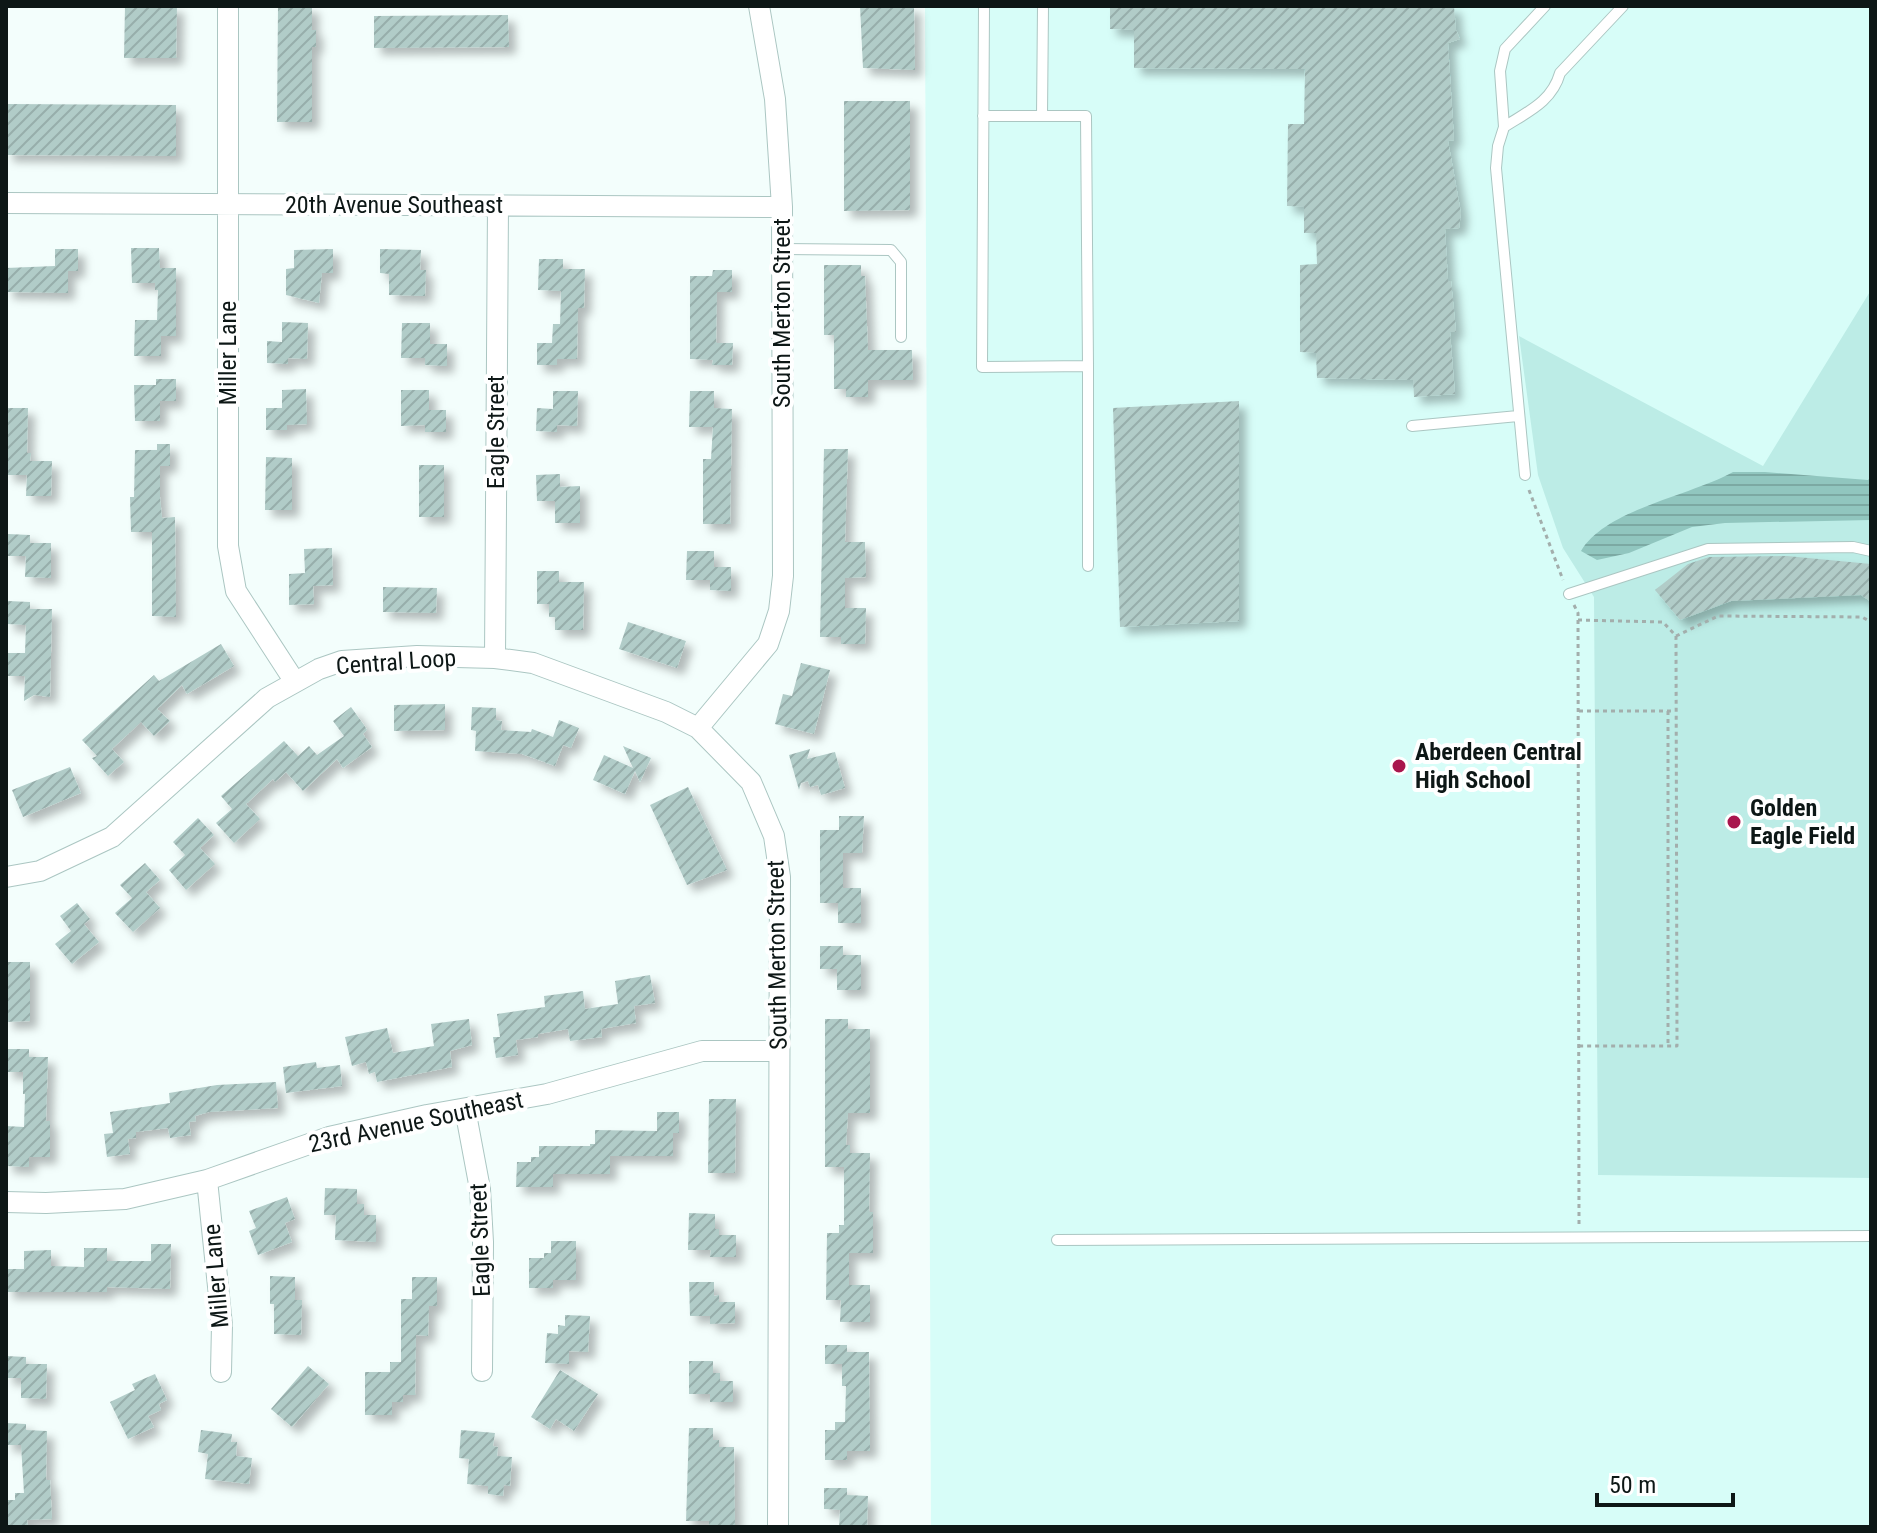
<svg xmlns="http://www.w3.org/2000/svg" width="1877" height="1533" font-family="'Roboto Condensed',sans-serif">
  <defs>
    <pattern id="water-rules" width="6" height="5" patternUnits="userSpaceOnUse" patternTransform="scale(2)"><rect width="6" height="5" fill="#91c6bf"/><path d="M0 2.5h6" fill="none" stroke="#7ca9a3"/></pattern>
    <pattern id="building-hatch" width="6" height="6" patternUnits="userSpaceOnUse" patternTransform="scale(2)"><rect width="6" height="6" fill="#b1ccc8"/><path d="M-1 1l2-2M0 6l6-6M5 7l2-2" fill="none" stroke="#97aeab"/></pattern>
    <filter id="shadow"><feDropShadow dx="7" dy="7" stdDeviation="4" flood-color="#0004"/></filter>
  </defs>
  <rect width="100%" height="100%" fill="#f3fefc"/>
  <path fill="#d7fdf8" d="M925 6H1871V1527H931Z"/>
  <path fill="#bcece6" d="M1871 290V1178L1598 1175 1594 597 1563 548 1538 475 1519 336 1763 466Z"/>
  <path fill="url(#water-rules)" d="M1733 472H1765L1868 480 1871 477V520L1725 523 1692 527 1629 553 1597 560 1581 551C1606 509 1690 496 1733 472Z"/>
  <path fill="url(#building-hatch)" filter="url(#shadow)" d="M125 6H177L176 58H124Z
    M278 6H312V30H316V47H312V122H277Z
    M860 6H914L915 70 863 68Z
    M1110 6H1454L1456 30 1460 39 1448 43 1454 140 1448 141 1461 213 1459 228 1445 229 1448 281H1451L1456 332H1450L1455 394 1414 397 1413 380 1317 378 1316 353 1300 352V265L1317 264 1316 233H1304V207L1287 206 1288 124H1304L1305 69 1134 68V30L1110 29Z
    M508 15 509 47 374 48V16Z
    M844 101H910V210L844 211Z
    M6 104 176 105V156L6 155Z
    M131 248H159L160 268H176V336H161V356H134L135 320H157L158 290H155V283H132Z
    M55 249H78V271H68V293L6 292V268L55 266Z
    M333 249V273H322L319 303 286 295V269L294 268V250Z
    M380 249 421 250 420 270H426L425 296 389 295V274L380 273Z
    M539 259H563V269H585L584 308H578L577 359H557V365H537V343H552L553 324H560L561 291 538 290Z
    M824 265H861V276H865L868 350H912L913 380H868V397H846V389H834V335H824Z
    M713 270H732V292H717L716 343H733L732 365H712L713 360 690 359V276H712Z
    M282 322 308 323 307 359 288 358V364L267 363V341L282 342Z
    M402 323H430V344H447V366L425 365V358H401Z
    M156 379H176V401H160V421H135L134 385H156Z
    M306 389 307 424 287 425V430H266V408H282V390Z
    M401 390H429V410H446V432H425V425L401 426Z
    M553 391H578L577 426 557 425V432L536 431 537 408 553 409Z
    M690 391H714V408L732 409 730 524H703V459H711L713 427H689Z
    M1239 401V621L1120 627 1113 408Z
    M6 408H28L27 453H31L30 461H52L51 496H26L27 475H7Z
    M157 444H170V466H160V497L162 518 175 517 176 617 152 616V532H131L130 497H134L135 450H157Z
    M824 449H848L845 542H865L866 577 845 578V608H866L865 644H841V637H820Z
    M266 457 292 458V510H265Z
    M419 465H444V517H419Z
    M560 474V487L580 486V523H555V501H537L536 475Z
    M8 534 30 535V543H51V578L25 577 26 556H8Z
    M332 548 333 585 313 586 314 604 289 605V574L305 573 304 549Z
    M687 551H714V567H731V591L710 590V580H686Z
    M1787 556 1871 564V602L1861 595 1731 601 1680 620 1655 590 1688 564 1709 557Z
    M537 571H559V582H584L583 630H555V617H549V604H537Z
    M383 587 437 588 436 613 383 612Z
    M8 601 30 602V609H52L50 697 34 695 24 701 25 676H7V653H25L26 625 7 624Z
    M628 622 686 641 677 668 619 649Z
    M221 644 234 666 187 694 182 685 157 709 170 721 154 736 141 722 112 749 124 762 108 776 92 758 97 756 82 740 154 675 159 681Z
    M801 663 830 670 814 734 775 724 783 694 792 696Z
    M445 704V730L394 731V705Z
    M351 707 364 725 367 730 363 734 372 747 343 768 337 759 303 791 286 772 275 782 273 779 246 804 260 819 234 843 216 823 232 809 221 796 284 741 298 756 309 746 317 755 344 736 333 721Z
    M472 707 496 708V720L502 721 501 730 531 732 532 729 553 737 559 720 579 728 571 748 563 745 555 766 522 754 475 751 476 731 471 730Z
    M623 746 651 758 640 782 635 771 625 794 593 780 604 755 633 768Z
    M810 749 807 759 835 752 845 788 821 795 818 785 810 787 808 781 801 783 799 790 789 755Z
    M70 767 81 793 23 817 12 790Z
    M688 787 727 870 687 885 650 805Z
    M839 816H864L862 853H843V888H861V923H838V903H820V830H839Z
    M198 818 214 835 200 848 215 864 186 890 169 870 185 855 173 842Z
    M145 863 160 880 146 892 160 908 133 932 115 913 132 898 120 885Z
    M77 903 90 919 84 924 99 942 72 964 55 944 71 931 60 916Z
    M820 946H843V955H861V990H837V969H820Z
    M6 962H30V1021L6 1022Z
    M650 975 655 1003 634 1006 636 1023 601 1029 602 1037 570 1041 568 1029 538 1034V1037L516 1040 518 1055 496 1058 493 1037H500L497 1014 545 1007 544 996 583 991 585 1009 618 1004 615 981Z
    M469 1019 472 1045 450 1051 452 1067 377 1082 375 1072 369 1074 366 1062 352 1066 345 1037 387 1028 393 1053 434 1046 431 1024Z
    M825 1019H848V1029H870V1113H848L846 1145H850V1153H870L869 1212H873V1253H849V1285H870V1322H840L841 1300H826L827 1233H839V1225H844V1167H825Z
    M6 1049H29V1057H48L46 1121H50V1157H29V1167L6 1166V1126L24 1127 25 1094H23V1072H6Z
    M316 1062 317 1068 340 1065 342 1086 286 1093 283 1067Z
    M276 1082 278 1108 209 1112 195 1116 196 1121 189 1122 191 1135 170 1138 168 1128 136 1132V1138L128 1139 130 1154 107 1157 104 1134 113 1133 110 1112 170 1103 169 1093 217 1085Z
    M709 1099H736L735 1173H708Z
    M657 1112H679V1133H673V1156H610V1174H553V1187H516L517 1162H531V1157H539V1146H590V1144H595V1130L657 1131Z
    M325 1188 357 1189V1204H364V1215H376V1242L335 1240 336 1215H324Z
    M287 1197 295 1219 285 1223 292 1242 258 1255 249 1231 256 1228 249 1211Z
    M689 1213 715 1214V1229H719V1235H736V1257H710L711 1250H688Z
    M551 1241H576V1280H553V1288H529V1258H544V1253H551Z
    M151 1244H171L170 1289 107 1287V1292H6V1269H24V1251L51 1250V1266L84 1267V1248H107V1261H151Z
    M270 1276 295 1277V1300H302L301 1335 274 1334V1304H270Z
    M412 1277H437V1306H429L428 1336 416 1335 415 1395H403V1402H392V1415H365V1372H390V1362H401V1299H412Z
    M689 1282H714V1296L719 1295V1302H735V1323L710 1324V1316H690Z
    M565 1315 590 1316 588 1352 569 1351V1364L545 1363 547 1333 558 1334V1325L565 1326Z
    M825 1345H847V1352H869L870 1451H847V1460H825V1430H835V1422H845L846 1386H842V1364H825Z
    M6 1356 26 1357V1364H47L46 1399 21 1398V1378H6Z
    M689 1361H713V1373H720V1381H733V1402H710V1394H689Z
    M308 1366 329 1384 292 1427 271 1409Z
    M560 1370 598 1394 574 1431 556 1419 550 1429 531 1417Z
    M155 1374 167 1400 159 1404 161 1410 148 1416 154 1427 128 1439 110 1402 135 1390 132 1384Z
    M6 1423 26 1424V1430L47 1431 46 1480H50L52 1519 27 1520 28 1527H6V1500H15V1493H24L21 1445H6Z
    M689 1428H713V1440H719V1447H734L735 1527H709V1521H686Z
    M201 1430 232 1434 231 1442H237L236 1456 252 1458 249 1484 205 1479 208 1454 198 1452Z
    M461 1430 495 1433 493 1446 498 1447 497 1456 512 1457 510 1486 504 1485 503 1496 488 1494V1486L467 1484 469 1459 459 1458Z
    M824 1488H847V1495L868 1496 867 1527H839L840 1510 824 1509Z"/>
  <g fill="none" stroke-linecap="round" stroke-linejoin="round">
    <g stroke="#abc6c2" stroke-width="12">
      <path id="lane" d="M983 116H1086L1088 366 982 367 984 6
        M1042 116 1043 6
        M1504 127C1527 112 1552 102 1560 73L1623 6
        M782 249 891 250 901 262V337
        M1088 366V566
        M1412 426 1518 416
        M1525 475 1496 168 1498 146 1504 127 1500 71 1505 49 1545 6
        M1569 594 1708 549 1853 547 1871 551
        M1057 1240 1871 1236"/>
    </g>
    <g stroke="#abc6c2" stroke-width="22">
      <path id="street" d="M228 6V546L236 591 295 682
        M759 6 775 99 782 207 783 576 779 611 768 644 698 728 751 782 774 836 780 877 778 1527
        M6 203 782 207
        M495 658 498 205
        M6 877 40 871 112 837 267 698 319 669 342 661 417 656 495 658 533 663 666 712 698 728
        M465 1109 480 1189 483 1242 482 1371
        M207 1180 222 1325 221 1372
        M6 1202 46 1203 125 1199 207 1180 329 1137 427 1115 547 1094 702 1051H779"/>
    </g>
    <path stroke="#a3aeac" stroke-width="3" stroke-dasharray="4 4" stroke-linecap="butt" d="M1529 490 1563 580
      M1574 605 1578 613 1579 1224
      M1578 620 1663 622 1676 636 1677 1046H1579
      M1676 636 1718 616 1862 617 1871 622
      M1579 711H1675
      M1668 711V1047"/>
    <use href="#lane" stroke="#fff" stroke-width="10"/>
    <use href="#street" stroke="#fff" stroke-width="20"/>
  </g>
  <g fill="#a9164d" stroke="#fff" stroke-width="3">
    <circle cx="1399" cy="766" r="8"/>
    <circle cx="1734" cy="822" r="8"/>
  </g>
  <g text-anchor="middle" stroke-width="8" stroke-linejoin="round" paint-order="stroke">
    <g font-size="24" fill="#0d1716" stroke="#fff">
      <text x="394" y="213">20th Avenue Southeast</text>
      <text transform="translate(782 313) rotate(-90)" y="8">South Merton Street</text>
      <text transform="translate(228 353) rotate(-90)" y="8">Miller Lane</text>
      <text transform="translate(496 432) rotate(-90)" y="8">Eagle Street</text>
      <text transform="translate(396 662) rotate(-4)" y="8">Central Loop</text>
      <text transform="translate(777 955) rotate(-91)" y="8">South Merton Street</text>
      <text transform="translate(416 1122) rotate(-12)" y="8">23rd Avenue Southeast</text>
      <text transform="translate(480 1240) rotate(-92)" y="8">Eagle Street</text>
      <text transform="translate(216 1276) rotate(-95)" y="8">Miller Lane</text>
    </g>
    <g font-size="24" font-weight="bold" fill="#0d1716" stroke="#fff" text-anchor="start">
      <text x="1415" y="760">Aberdeen Central<tspan x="1415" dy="28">High School</tspan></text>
      <text x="1750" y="816">Golden<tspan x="1750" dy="28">Eagle Field</tspan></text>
    </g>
  </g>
  <rect width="1877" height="1533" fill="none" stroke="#0d1716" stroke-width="16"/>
  <path d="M1597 1493v12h136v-12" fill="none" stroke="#0d1716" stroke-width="4"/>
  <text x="1609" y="1493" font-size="24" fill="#0d1716" stroke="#ffffff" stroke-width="6" paint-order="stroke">50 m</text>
</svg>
